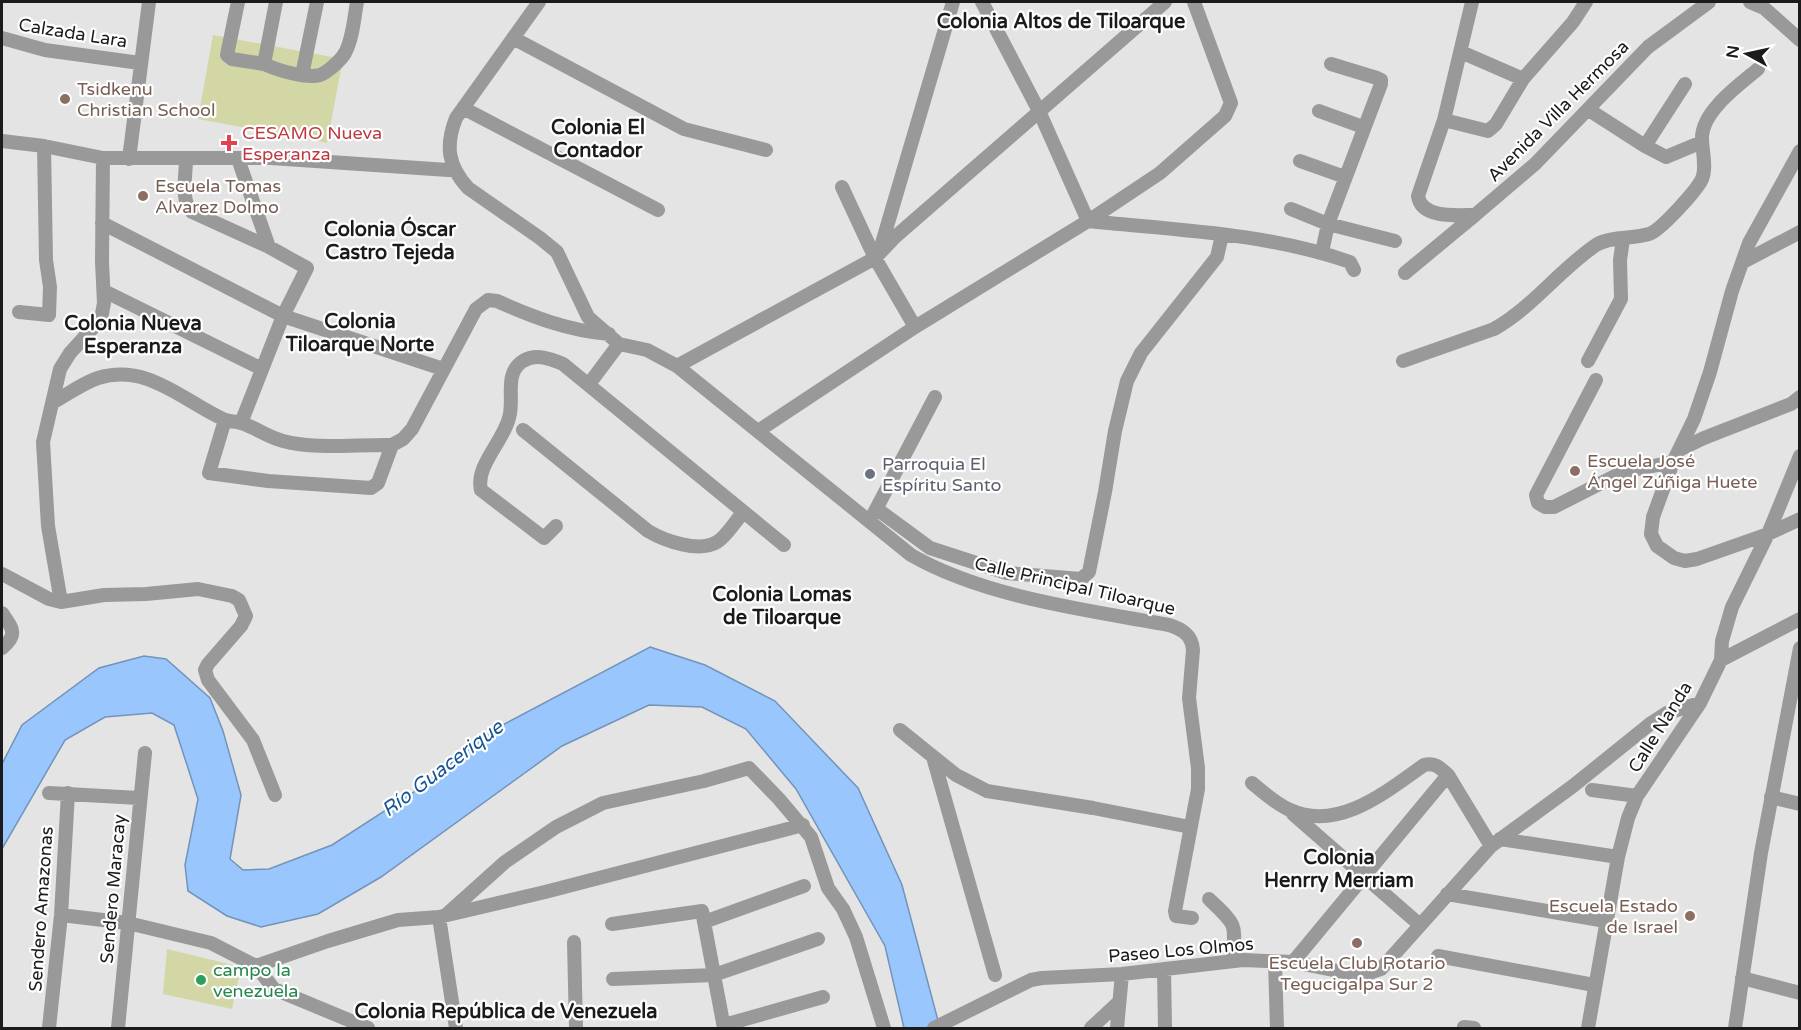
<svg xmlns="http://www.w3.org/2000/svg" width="1801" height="1030" font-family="'Varela Round',sans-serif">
  <rect width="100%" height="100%" fill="#e4e4e5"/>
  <path fill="#d3d7a6" d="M213 35 343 59 327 143 198 119Z
    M167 949 241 967 232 1009 163 994Z"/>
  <path fill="#99c7fd" stroke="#7393b9" stroke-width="1.5" d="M650 647 705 665 775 701 858 788 902 885 940 1028H904L885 946 796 789 746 729 702 707 649 705 562 746 381 877 318 914 261 927 227 916 188 891 185 865 198 799 174 725 152 713 105 717 65 740 2 849V764L22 725 99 668 144 656 166 659 210 698 223 731 241 795 230 859 243 870 269 869 332 845 414 792 495 729Z"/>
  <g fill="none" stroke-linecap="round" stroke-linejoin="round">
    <path stroke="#999" stroke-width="14" d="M238 2 227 55 232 59 264 64
      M276 2 264 64C277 70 306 79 320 75 328 72 341 60 345 53 353 38 354 18 357 2
      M539 2 456 118C445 146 448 166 468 188L540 238 557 252 588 317 619 344 647 350 677 366 911 555C984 597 1086 610 1169 625 1182 629 1192 635 1193 650L1189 698 1198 768V789L1175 911 1176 916 1192 918
      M982 2 1039 111 1088 221
      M1472 2 1444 120 1418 196C1421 219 1458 215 1475 215L1535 164 1648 47 1709 2
      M1750 2 1764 8 1800 40
      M2 38 45 50 140 63
      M513 38 684 129 766 150
      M1461 52 1523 79
      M302 75 317 2
      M463 108 658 210
      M1589 110 1645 146 1666 157 1702 142
      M1319 111 1363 127
      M1444 120 1488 131 1496 124 1523 79 1573 22 1586 2
      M2 141 44 146 103 158H271L448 170 454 169
      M1645 146 1685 84
      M1800 151 1749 243 1732 291 1710 372 1694 419 1673 462 1653 517 1651 534 1657 546 1674 558 1685 561 1697 559 1768 534 1800 519
      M129 159 149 2
      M238 159 269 247
      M186 160C186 176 180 200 192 212L269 247 307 268 283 316 241 423
      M1300 161 1345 177
      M842 187 875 258 915 327
      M1291 209 1328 224 1395 241
      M1088 221C1176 230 1267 233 1350 262L1354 270
      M102 223 283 316 443 369
      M880 250 953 2
      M1322 252 1328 224 1381 84V80L1377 78 1331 64
      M1743 262 1800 232
      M1405 273 1475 215
      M104 291 262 369
      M19 312 49 315 50 287 46 260 44 146
      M1403 361 1494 329C1532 308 1559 270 1596 245 1610 236 1633 239 1649 234 1660 231 1697 190 1702 179 1707 167 1702 151 1702 138 1702 111 1739 85 1758 69
      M1588 361 1621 299 1620 260 1623 239
      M677 366 875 258 895 237 1165 2
      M1596 380 1536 495 1538 503 1545 507H1554L1623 472 1673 462
      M589 384 619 344
      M54 402C68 394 83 383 98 378 147 363 182 400 223 419 229 422 235 421 241 423 255 427 267 437 283 441 317 450 356 444 392 445L403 439 412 429 476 309 488 300 497 301C533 317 569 331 609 334
      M225 420 209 473 268 481 371 488 378 483 392 445
      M523 430 648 531C665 541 699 553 717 542 727 536 735 521 743 513
      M758 431 915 327 1088 221 1160 173 1225 116 1231 103 1194 2
      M1679 450 1704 438 1791 404 1800 397
      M877 509 930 548 1007 573 1081 579 1089 572 1105 492 1115 431 1127 381 1141 353 1217 257 1222 235
      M873 515 935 397
      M556 526 544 538 481 490C475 466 503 442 509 418 515 399 503 374 523 361 536 353 551 359 563 364L784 545
      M2 574 49 599 61 602 104 595 146 594 198 589 232 596 239 600 246 616 241 626 208 664 205 670 208 680 253 740 275 795
      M61 602 48 526 43 442 60 369 70 353 101 319 104 303 102 262 103 158
      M2 613C12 628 19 634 2 648
      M1721 660 1800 619
      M900 730 956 775 987 791 1093 808 1190 827
      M933 757 995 975
      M1448 775 1491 846
      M1252 783C1264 793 1276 804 1290 810 1339 832 1387 791 1424 765 1435 762 1440 768 1448 775L1293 962
      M1592 790 1637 796
      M49 793 139 798
      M1771 797 1800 804
      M1293 814 1420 925
      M1500 839 1618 857
      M1447 894 1606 921
      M1209 899C1238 927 1235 922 1233 961
      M61 915 128 923 211 943 256 966 274 989 368 1028
      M446 915 505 862 556 827 603 803 704 781 749 768 779 799 811 837 828 888 843 909 856 937 884 1028
      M439 917 456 1028
      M704 922 804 886
      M612 924 702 911 724 1028
      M574 942 576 1028
      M1438 956 1594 985
      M1275 961 1277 1028
      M256 966 328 941 398 920 439 917 545 892 803 825
      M1164 969 1165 1028
      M1742 978 1800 993
      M613 979 714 975 818 939
      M724 1025 823 997
      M1464 1027 1474 1028
      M49 1028 61 915 68 793
      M118 1028 145 753
      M934 1028 1031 980 1042 978 1122 974 1243 960 1293 962 1348 973 1367 974 1381 969 1491 846 1573 786 1650 724 1667 713 1700 703
      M1091 1028 1118 1003
      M1117 1028 1122 974
      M1588 1028 1618 857 1628 818 1637 796 1700 703 1721 660 1722 641 1732 607 1768 534 1800 456
      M1735 1028 1761 853 1800 648"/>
  </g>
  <g fill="#8d6e63" stroke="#fff" stroke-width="2">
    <circle cx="65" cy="99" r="6"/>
    <circle cx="143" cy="196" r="6"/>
    <circle cx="1575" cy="471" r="6"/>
    <circle cx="1690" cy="916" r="6"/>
    <circle cx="1357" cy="943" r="6"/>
  </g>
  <path fill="#e0444e" stroke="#fff" stroke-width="2" d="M226 134h6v6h6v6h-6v6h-6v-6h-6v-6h6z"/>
  <circle fill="#6b7280" stroke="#fff" stroke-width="2" cx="870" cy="474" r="6"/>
  <circle fill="#2e9e5b" stroke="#fff" stroke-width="2" cx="201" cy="980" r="6"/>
  <g text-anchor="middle" stroke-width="4.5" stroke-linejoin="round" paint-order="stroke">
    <g font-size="18" fill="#1b1b1b" stroke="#fff">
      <text transform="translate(73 33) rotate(9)" y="6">Calzada Lara</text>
      <text transform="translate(1558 111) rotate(-45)" y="6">Avenida Villa Hermosa</text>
      <text transform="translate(1075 586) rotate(13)" y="6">Calle Principal Tiloarque</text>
      <text transform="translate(1660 727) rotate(-58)" y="6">Calle Nanda</text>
      <text transform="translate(113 889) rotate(-85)" y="6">Sendero Maracay</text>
      <text transform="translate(41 909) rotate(-86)" y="6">Sendero Amazonas</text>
      <text transform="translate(1181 950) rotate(-5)" y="6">Paseo Los Olmos</text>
    </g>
    <g font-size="18" fill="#785e54" stroke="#fff" text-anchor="start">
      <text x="77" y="95">Tsidkenu<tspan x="77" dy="21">Christian School</tspan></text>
      <text x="155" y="192">Escuela Tomas<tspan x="155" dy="21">Alvarez Dolmo</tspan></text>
      <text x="1587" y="467">Escuela José<tspan x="1587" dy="21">Ángel Zúñiga Huete</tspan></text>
      <text x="1678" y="912" text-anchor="end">Escuela Estado<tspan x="1678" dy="21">de Israel</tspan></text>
      <text x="1357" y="969" text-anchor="middle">Escuela Club Rotario<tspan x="1357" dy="21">Tegucigalpa Sur 2</tspan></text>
    </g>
    <g font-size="18" fill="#be3a42" stroke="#fff" text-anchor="start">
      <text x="242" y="139">CESAMO Nueva<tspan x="242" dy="21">Esperanza</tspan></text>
    </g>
    <g font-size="18" fill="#5b616d" stroke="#fff" text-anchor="start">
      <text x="882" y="470">Parroquia El<tspan x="882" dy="21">Espíritu Santo</tspan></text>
    </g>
    <g font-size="18" fill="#27864d" stroke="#fff" text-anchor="start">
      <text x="213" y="976">campo la<tspan x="213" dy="21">venezuela</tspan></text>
    </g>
    <g font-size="20" font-weight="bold" fill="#1b1b1b" stroke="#fff">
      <text x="1061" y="28">Colonia Altos de Tiloarque</text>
      <text x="598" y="134">Colonia El<tspan x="598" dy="23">Contador</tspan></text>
      <text x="390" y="236">Colonia Óscar<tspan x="390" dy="23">Castro Tejeda</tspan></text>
      <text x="360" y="328">Colonia<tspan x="360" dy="23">Tiloarque Norte</tspan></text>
      <text x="133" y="330">Colonia Nueva<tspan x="133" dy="23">Esperanza</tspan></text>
      <text x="782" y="601">Colonia Lomas<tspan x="782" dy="23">de Tiloarque</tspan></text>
      <text x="1339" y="864">Colonia<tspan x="1339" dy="23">Henrry Merriam</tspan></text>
      <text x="506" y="1018">Colonia República de Venezuela</text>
    </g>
    <g font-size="20" font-style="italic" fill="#185595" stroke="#fff">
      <text transform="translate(442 768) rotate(-37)" y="7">Río Guacerique</text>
    </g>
  </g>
  <rect width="1801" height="1030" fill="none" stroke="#1b1b1b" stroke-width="6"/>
  <g transform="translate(1747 54) rotate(278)" stroke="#ffffff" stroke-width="4.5" paint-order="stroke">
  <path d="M0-4.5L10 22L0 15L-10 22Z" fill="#1b1b1b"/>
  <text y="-9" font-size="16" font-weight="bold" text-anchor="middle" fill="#1b1b1b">N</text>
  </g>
</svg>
